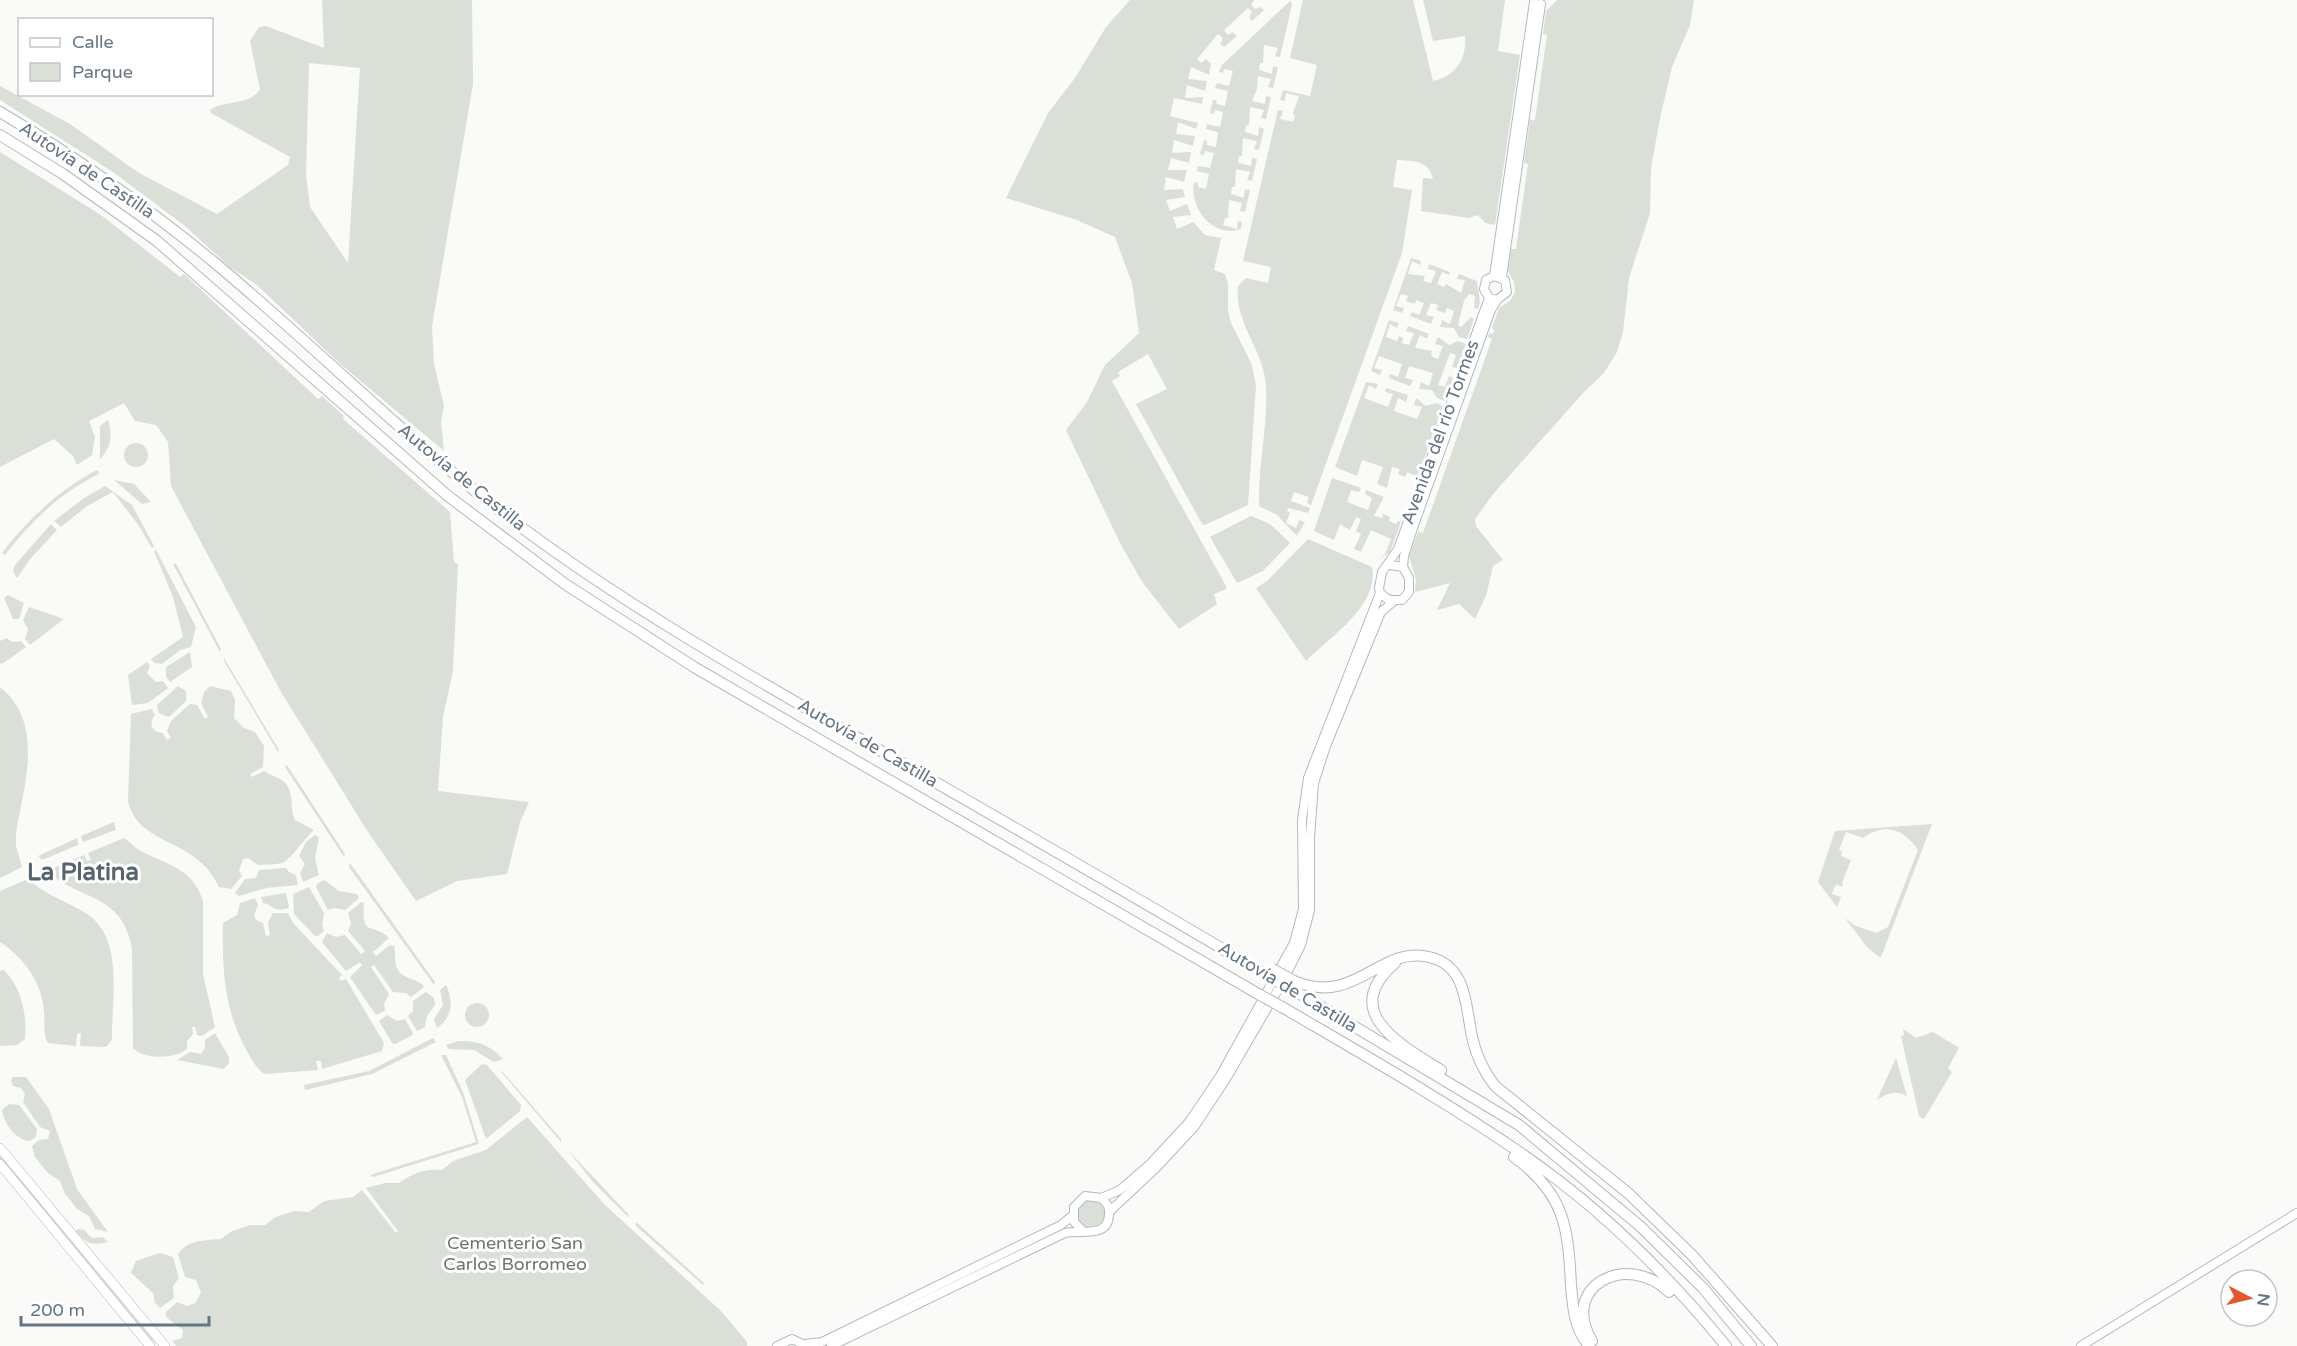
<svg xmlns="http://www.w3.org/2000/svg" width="2297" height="1346" font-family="'Varela Round',sans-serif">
  <rect width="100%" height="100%" fill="#fafaf8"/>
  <path fill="#dadfd7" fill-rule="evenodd" d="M322 0H472L473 84 432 326 434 364 444 406 441 421 444 451 338 362 257 285 231 268 185 226 113 172 0 100V86L70 124 139 173 217 214 288 165 290 157 211 113 210 110C225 99 249 107 260 89L250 41 259 27 266 26 324 48ZM309 63 360 68 348 263 310 207 306 175Z
    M1130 0H1254L1251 5 1255 9 1261 7 1264 10 1252 21 1249 18 1252 12 1248 8 1224 30 1228 35 1233 32 1237 36 1224 47 1220 44 1223 38 1218 34 1197 59 1201 63 1206 59 1211 64 1209 75 1191 67 1188 79 1207 81 1205 91 1187 85 1185 98 1203 97 1202 104 1174 98 1170 116 1198 123 1196 129 1178 122 1176 134 1195 136 1193 146 1174 140 1172 153 1191 152 1189 163 1171 158 1168 170H1187L1184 182 1166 177 1164 190 1183 189 1185 197 1166 200 1170 211 1187 204 1191 215 1173 217 1177 229 1193 222 1205 235 1221 238 1214 270 1225 274 1228 284V310L1231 323 1252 365 1256 385 1248 505 1205 525 1202 524 1136 404 1167 389 1148 354 1118 372 1120 376 1112 381 1226 586V589L1214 594 1217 604 1179 629 1143 583 1121 545 1066 430 1087 402 1105 365 1139 333 1132 283 1115 237 1077 220 1006 198 1048 113 1075 78 1106 27Z
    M1303 0H1413L1433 81C1456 76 1467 59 1465 36L1433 41 1423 0H1505L1498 51 1520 55 1495 225 1485 223 1478 215 1469 218 1421 211 1423 178 1433 179C1429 160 1414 161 1397 160L1393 187 1412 190 1402 253 1311 505 1307 503 1309 497 1294 492 1291 501 1310 508 1308 513 1288 508 1287 511 1290 513 1286 523 1296 528 1299 520 1305 522 1297 536 1277 515 1259 506C1258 466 1268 426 1266 386 1264 349 1234 324 1238 286L1246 278 1268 283 1271 267 1243 261 1278 110 1283 111 1280 119 1293 122 1295 117 1293 113 1299 96 1286 93 1285 101 1280 100 1283 90 1310 96 1317 65 1290 58Z
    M1557 0H1694L1690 25 1672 67 1660 118 1651 168 1650 213 1629 278 1623 332 1617 352 1604 373 1584 392 1494 493 1475 519 1476 526 1503 560 1493 566 1486 596 1475 619 1459 604 1437 610 1450 583 1415 592 1416 580 1409 556 1418 532 1423 533 1492 339 1488 337 1489 333 1493 334 1494 330 1492 328 1499 308 1510 301 1515 292 1514 282 1508 271 1511 249H1516L1528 164 1524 163 1530 120H1535L1547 35 1543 34 1546 11Z
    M1290 1 1292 4 1280 57 1275 56 1278 48 1264 45 1263 63H1260L1259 70 1272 74 1273 66 1278 67 1273 88 1268 87 1271 79 1258 76 1257 89 1252 101 1265 104 1266 96 1271 97 1266 119 1261 118 1264 110 1250 107 1249 125H1246L1245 132 1258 136 1259 127 1264 129 1259 150 1254 149 1257 141 1243 138 1242 156H1239L1238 163 1251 166 1252 158 1257 159 1252 181 1247 180 1250 172 1236 169 1235 187H1232L1231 194 1244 198 1245 189 1250 190 1245 212 1240 211 1242 203 1229 200 1228 218H1225L1223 225 1237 229 1238 221 1242 222 1241 229C1213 239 1189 208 1194 182L1198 183V187L1206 189 1209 174 1197 171 1198 166 1210 168 1214 153 1205 151 1204 155 1200 154 1204 140 1207 141V145L1216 147 1218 132 1206 129 1207 124 1220 127 1223 112 1215 110 1214 114 1210 113 1213 100H1217L1216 104 1225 106 1228 91 1215 88 1217 83 1229 86 1233 71 1224 69 1223 73 1219 72 1222 65Z
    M0 152 101 215 180 277 184 274 318 399 322 396 344 416 343 419 450 512 454 562 458 564 453 671 443 716 438 791 529 802 520 822 507 874 457 881 416 901 368 832 281 692 171 486 168 442 156 425 135 421 124 403 89 421 95 437 92 455 77 465 73 456 54 439 0 467Z
    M1411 258 1421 261 1420 265 1412 261 1408 274 1425 276 1423 281 1431 283 1436 271 1428 269 1429 264 1450 272 1449 275 1442 272 1437 284 1444 287 1446 284 1461 293 1465 280 1457 279 1459 274 1477 281 1480 302 1478 309 1474 308 1475 296 1469 294 1464 301 1458 325 1461 327 1471 317 1474 319 1467 339 1459 337 1454 328 1440 327 1442 320 1450 324 1454 311 1447 308 1445 313 1436 310 1438 305 1431 303 1426 315 1434 317 1431 324 1410 316 1412 312 1419 315 1424 303 1416 300 1415 304 1406 301 1408 296 1401 294 1396 306 1404 308 1402 313 1393 310Z
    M1389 320 1399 323 1397 328 1390 324 1386 337 1397 341 1399 336 1403 338 1402 343 1409 345 1414 333 1406 331 1408 326 1429 334 1427 339 1420 335 1415 348 1432 351 1431 356 1438 359 1443 346 1435 344 1438 337 1449 345 1458 341 1466 344 1457 368 1452 367 1456 355 1450 353 1438 385 1445 387 1449 376 1453 378 1445 401 1437 398 1432 390 1419 389 1421 382 1429 386 1433 373 1409 366 1405 378 1413 380 1410 386 1389 378 1390 374 1398 377 1402 364 1379 356 1374 368 1382 370 1380 375 1371 371Z
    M1366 382 1378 384 1376 389 1369 385 1364 398 1388 407 1393 394 1385 392 1386 388 1408 395 1406 402 1398 398 1394 411 1417 419 1422 407 1414 405 1416 398 1426 406 1436 403 1443 406 1418 477 1407 472 1405 477 1398 474 1400 469 1392 467 1387 488 1377 484 1383 467 1362 460 1357 476 1335 467Z
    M108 420C113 435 111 448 100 459V426Z
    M124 455a12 12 0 1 1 24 0a12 12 0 1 1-24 0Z
    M97 470 99 474C61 492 30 522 5 555L2 553C28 519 59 490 97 470Z
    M1332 478 1361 488 1359 492 1351 490 1347 502 1368 510 1372 498 1365 494 1366 490 1384 497 1374 516 1382 518 1383 514 1390 517 1389 521 1396 524 1398 521 1401 522 1390 552 1378 560 1385 554 1391 539 1371 530 1361 552 1354 549 1361 534 1356 531 1361 519 1356 517 1350 530 1340 524 1334 540 1314 531Z
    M114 480 134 484 151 502 142 504Z
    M105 486 132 505 154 546 152 548 139 526 113 492 87 506 61 527 54 521 84 498Z
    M1251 516 1270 524 1290 543 1263 571 1237 583 1210 537Z
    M51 524 57 530 31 558 17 578 13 571 15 565Z
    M1308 539 1372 567C1380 605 1329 638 1306 661L1256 588 1267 581Z
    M156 550 196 627 191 647 180 650 162 664 154 663 151 659 183 637 173 597 154 551Z
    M173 564H176L221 649 220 652Z
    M8 595 24 603 19 619H13L4 598Z
    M29 607 64 619 30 645 25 639 28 629 23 620Z
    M6 638 13 642 21 641 26 647 2 664 0 663V641Z
    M190 652 192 667 170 682 166 677V667Z
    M224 658 279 750 278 752 224 661Z
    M147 662 150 666 147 673 156 682 163 681 168 688 148 703 132 705 128 675Z
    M178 686 186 691V701L169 717 159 713 157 705Z
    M210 686 231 691 235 700 234 718 244 728 255 732 264 746 263 767 250 774 252 777 264 771C270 776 281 777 285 783 295 794 289 807 295 820L314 830C305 838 288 862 282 863 275 865 266 864 258 865L248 858 243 859 239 870 242 876 231 889 219 887C196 836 139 848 128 801L131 714 152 709 155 715C148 723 152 733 163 733L167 740 171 738 167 731 171 721 190 704 197 705 205 719 208 717 201 703 204 692Z
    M0 687C45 723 24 785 16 833V846L22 867 0 878Z
    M287 765 345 854 344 857 285 767Z
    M114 822 116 830 83 842 81 836Z
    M1932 824 1881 957H1879L1867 947 1845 918 1854 925 1876 933 1888 927 1918 850C1904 829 1885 822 1863 838L1846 832 1839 850 1842 851 1841 856 1851 860 1842 883 1843 887 1836 884 1832 894 1841 897 1837 907 1818 882 1835 831Z
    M315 835 319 837 315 858 319 875 303 882 300 873 305 864 299 856 306 842Z
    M77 838 78 845 42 860 38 856Z
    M124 838C129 841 134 847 139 850 167 865 193 868 203 901V974L215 1027 202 1036 197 1035 195 1027H192L193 1034 187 1041V1049C176 1059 144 1060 133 1048L132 949C123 894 82 901 49 873L51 869 84 855 87 861 91 860 88 853Z
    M350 863 435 982 434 985 349 867Z
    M286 868 289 872 296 875 298 885 266 888 239 896 235 893 245 879 256 878 259 870Z
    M28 879C46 896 67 901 87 914 125 939 111 1001 112 1040L106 1047 80 1046 81 1033 77 1034 76 1046 48 1043C43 1035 45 1021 44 1011 42 982 24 958 0 942V891Z
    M324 880 339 891 357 894 359 898 345 910 335 908 328 910 316 887 317 884Z
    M309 887 324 913 322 925 324 931 318 936H315L294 914 293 894Z
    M286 893 289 908C273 913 274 905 263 903L261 897Z
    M255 898 258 905 254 915 256 920 263 923 266 936 270 935 268 922 273 913H288L293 923 342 975 339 978 341 981 346 979 384 1043 382 1051 322 1069 321 1061H316L318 1070 265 1074C257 1070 253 1061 248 1053 224 1011 222 969 223 923L237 915 240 903Z
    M361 902 364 903C361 939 373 922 389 938L373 952 376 956 390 945 394 946C396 953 394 960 396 966 401 981 416 976 424 987L411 997 406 993 393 992 374 965 371 967 389 994 384 1004 385 1011 376 1015 350 977 362 965 360 962 346 971 322 942 327 933 336 937 345 935 361 954 365 951 348 931 351 923 348 913Z
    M4 970C22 989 27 1014 25 1039L17 1045 0 1046V971Z
    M446 985C454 1001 452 1018 437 1028L434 1019 443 1005 440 990Z
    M426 992 434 998 435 1005 427 1016 425 1027 417 1031 408 1016 413 1011V1001Z
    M465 1015a12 12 0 1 1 24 0a12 12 0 1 1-24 0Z
    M387 1015 397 1021 405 1019 413 1033 411 1036 395 1044 392 1043 379 1021Z
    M1903 1029 1916 1038 1933 1032 1959 1048 1948 1068 1952 1072 1924 1119 1919 1116 1901 1036 1904 1035Z
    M215 1033 229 1057V1063L224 1069 177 1060 190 1052 201 1054 205 1048V1040Z
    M433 1038 436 1042 372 1074 305 1090 304 1085 369 1071Z
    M458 1041C476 1040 491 1045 503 1059L494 1062 474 1050 449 1049 446 1045Z
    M441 1055H446L463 1092 479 1144 373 1177 370 1175 476 1142 462 1097Z
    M1896 1058 1907 1096C1895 1090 1888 1093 1877 1100Z
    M482 1064 487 1065 521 1105 520 1111 486 1139 465 1080Z
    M501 1070 561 1139V1142L502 1073Z
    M13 1077H26L49 1109 77 1189 108 1232 95 1229 89 1216 77 1209 64 1192 60 1181 47 1172 35 1157 32 1146 39 1140 48 1139 50 1131 40 1127 23 1102 25 1094 21 1088 13 1086 11 1080Z
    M9 1104 19 1105 37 1129 36 1137 30 1141C16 1140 4 1124 2 1110Z
    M527 1117 605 1205 721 1311 747 1342V1346H176L172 1341 182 1338 183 1330 166 1317V1312L177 1302 187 1306 195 1303 201 1293 196 1280 185 1277 178 1254C189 1239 204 1241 221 1239L232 1231 250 1225H265L276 1217 294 1211 309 1212 324 1201 353 1197 362 1190 396 1233 398 1231 366 1188 385 1183H399C414 1173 423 1169 442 1170L453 1161 486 1150Z
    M566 1148 629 1215 628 1217 593 1182Z
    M0 1155 153 1340 149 1339 0 1159Z
    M1077 1214a14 14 0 1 1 28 0a14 14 0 1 1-28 0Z
    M636 1222 704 1283 703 1285 636 1226Z
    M78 1229 84 1230 92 1238 103 1237 108 1242C91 1246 87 1244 75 1231Z
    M160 1253 173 1257 179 1278 173 1286 174 1298 160 1308 155 1303 153 1293 131 1273 136 1261Z"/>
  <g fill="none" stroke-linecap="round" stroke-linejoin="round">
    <g stroke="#b3babf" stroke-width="10">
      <path id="secondary" d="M1494 276 1534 2
        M1502 277 1541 4
        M1390 565 1403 567 1409 578V592L1402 600H1389L1380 593 1379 588 1382 572 1398 549 1489 298
        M1403 567 1404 556 1413 528 1491 310 1497 300 1507 292 1505 280 1494 276 1486 280 1484 289 1489 298 1497 300
        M1101 1198 1120 1190 1150 1164 1189 1122 1220 1076 1294 943 1303 909 1302 820 1308 778 1380 593
        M1110 1211 1156 1168 1195 1126 1226 1079 1283 981 1301 945 1310 910V838L1314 783 1326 746 1381 612 1394 601
        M805 1344 822 1342 1061 1225 1073 1215
        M777 1346 792 1339 807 1346
        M831 1346 1065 1233C1080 1229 1108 1239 1109 1215 1110 1207 1107 1203 1101 1198L1085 1196 1074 1207V1222L1083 1231
        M2081 1346 2297 1213"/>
    </g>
    <g stroke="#b5babe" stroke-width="10">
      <path id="primary" d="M0 1148 165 1346
        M0 1164 150 1346"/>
    </g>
    <g stroke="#b4b9bd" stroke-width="12">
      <path id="highway" d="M0 112C76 157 147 207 215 263 316 347 408 441 513 521 622 603 741 671 860 739 996 817 1133 895 1268 976
        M0 135 63 174 157 241 448 496 565 584 694 667 1260 995
        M1395 963C1338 1012 1402 1046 1441 1070
        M1294 981C1356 1007 1379 945 1429 957 1469 966 1465 1009 1473 1041 1477 1057 1485 1073 1495 1086L1628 1193 1692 1255 1772 1346
        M1290 988 1519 1125 1641 1227 1703 1288 1751 1346
        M1282 1007C1364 1055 1447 1102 1525 1156 1600 1208 1669 1276 1726 1346
        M1514 1157C1565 1194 1568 1227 1571 1285 1573 1309 1574 1327 1589 1346
        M1592 1341C1559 1286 1627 1251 1669 1292"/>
    </g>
    <use href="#secondary" stroke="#fff" stroke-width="8"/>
    <use href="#primary" stroke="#fff" stroke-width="9"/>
    <use href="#highway" stroke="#fff" stroke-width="10"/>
    <g stroke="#b4b9bd" stroke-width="12" stroke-linecap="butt">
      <path id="highway-bridge" d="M1272 969 1294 981
        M1268 976 1290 988
        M1260 995 1282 1007"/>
    </g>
    <use href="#highway-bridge" stroke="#fff" stroke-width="10"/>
  </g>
  <g text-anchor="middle" stroke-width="6" stroke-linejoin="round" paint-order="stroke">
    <g font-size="18" fill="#657683" stroke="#fff">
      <text transform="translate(87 170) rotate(34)" y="6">Autovía de Castilla</text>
      <text transform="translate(1440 432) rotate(-70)" y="6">Avenida del río Tormes</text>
      <text transform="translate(462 477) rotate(39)" y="6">Autovía de Castilla</text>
      <text transform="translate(868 743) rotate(30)" y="6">Autovía de Castilla</text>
      <text transform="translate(1288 987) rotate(31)" y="6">Autovía de Castilla</text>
    </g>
    <g font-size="18" fill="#687a64" stroke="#fff">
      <text x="515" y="1249">Cementerio San<tspan x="515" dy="21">Carlos Borromeo</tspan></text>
    </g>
    <g font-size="24" font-weight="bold" fill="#57646e" stroke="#fff">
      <text x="83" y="880">La Platina</text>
    </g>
  </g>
  <rect x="18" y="18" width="195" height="78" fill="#ffffff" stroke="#c1c8cd" stroke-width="1.5"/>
  <rect x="30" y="38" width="30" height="9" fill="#ffffff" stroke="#c1c8cd" stroke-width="1.5"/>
  <text x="72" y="48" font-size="18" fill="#657683">Calle</text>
  <rect x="30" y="63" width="30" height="18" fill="#dadfd7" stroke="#c1c8cd" stroke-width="1.5"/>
  <text x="72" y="78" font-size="18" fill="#657683">Parque</text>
  <g transform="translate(2249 1298) rotate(97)"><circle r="28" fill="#ffffff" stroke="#c1c8cd" stroke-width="1.5"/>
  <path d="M0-4.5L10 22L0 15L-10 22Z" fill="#e4572e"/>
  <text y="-9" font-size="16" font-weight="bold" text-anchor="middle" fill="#657683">N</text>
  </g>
  <path d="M21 1316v9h188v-9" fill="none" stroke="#657683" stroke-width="3"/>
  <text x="30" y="1316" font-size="18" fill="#657683" stroke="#ffffff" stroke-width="4.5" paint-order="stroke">200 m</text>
</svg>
